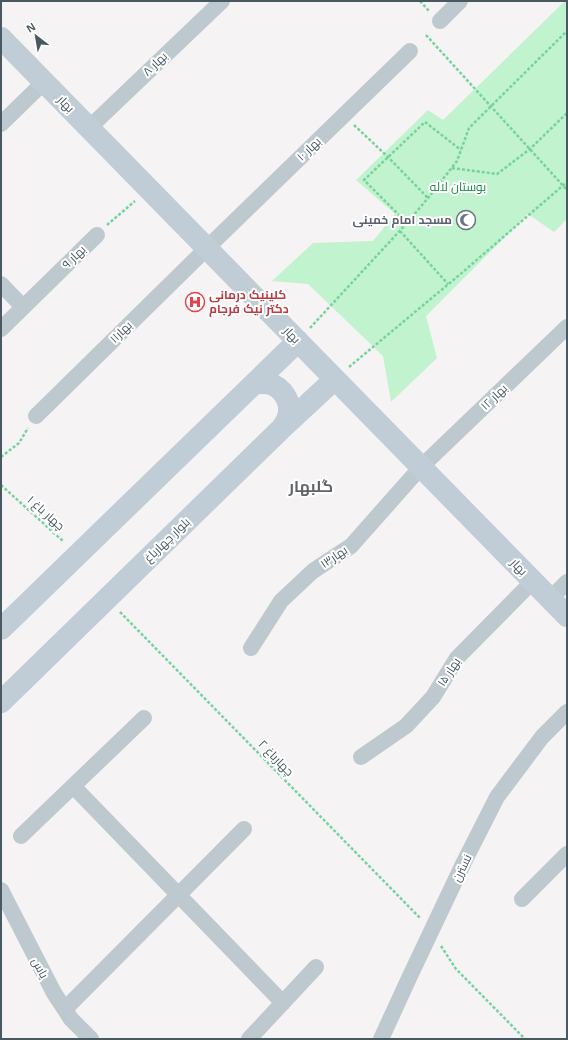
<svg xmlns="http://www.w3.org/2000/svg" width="568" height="1040" font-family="Helvetica,Cairo,sans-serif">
  <rect width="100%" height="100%" fill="#f5f3f3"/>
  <path fill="#c1f3cf" d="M565 1H567V219L554 232 528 214 426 316 437 358 391 402 383 356 308 284 272 281 313 243 373 241 395 214 356 180 428 110 443 120Z"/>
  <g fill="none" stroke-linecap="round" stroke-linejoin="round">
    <path stroke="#77d39c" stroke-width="2.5" stroke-dasharray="3 2" stroke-linecap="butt" d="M420 1 429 11
      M426 35 567 190
      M354 125 388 157 428 198
      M452 168 497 174 530 149 567 113
      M407 223 364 180 425 122 461 150
      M107 225 135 201
      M400 231 448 284
      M310 328 407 223 428 198 457 161 469 128 567 31
      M349 367 457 277 567 182
      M1 457 19 443 28 428
      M1 485 64 542
      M120 612 420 918
      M441 946 456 969 525 1039"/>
    <path stroke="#bdc9cf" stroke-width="16" d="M440 21 460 1
      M1 124 44 82
      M89 128 222 1
      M1 284 23 307
      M1 329 97 235
      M36 416 207 248 410 51
      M550 599 567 582
      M251 648 281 601 313 571 351 546 421 467 567 327
      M361 757 406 726 433 697 457 658 533 581
      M73 786 283 1003
      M21 836 144 718
      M1 890 54 993 71 1019 91 1039
      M522 899 567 854
      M65 1009 244 829
      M249 1039 316 967
      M381 1039 410 976 464 862 497 797 542 737 567 712"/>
    <path stroke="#c0cdd7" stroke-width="22" d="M1 38 567 616
      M254 384C257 383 261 383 264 383 278 383 290 397 289 411 289 418 285 424 281 429
      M1 629 298 341
      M1 702 280 430 335 379"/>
  </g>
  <defs>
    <g id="mosque-ring" transform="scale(1)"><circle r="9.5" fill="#fff" stroke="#6b7280" stroke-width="1.5"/><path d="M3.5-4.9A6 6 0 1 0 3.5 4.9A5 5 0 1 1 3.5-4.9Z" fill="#6b7280"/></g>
    <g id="hospital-ring" transform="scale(1)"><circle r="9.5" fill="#fff" stroke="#e0444e" stroke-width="1.5"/><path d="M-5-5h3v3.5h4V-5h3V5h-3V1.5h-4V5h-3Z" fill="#e0444e"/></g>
  </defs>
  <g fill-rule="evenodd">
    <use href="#mosque-ring" x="466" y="220"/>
    <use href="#hospital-ring" x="195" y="302"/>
  </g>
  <g text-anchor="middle" stroke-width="4" stroke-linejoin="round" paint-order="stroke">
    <g font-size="12" fill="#495962" stroke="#fff">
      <text transform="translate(155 64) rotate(-44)" y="4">بهار ۸</text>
      <text transform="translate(66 104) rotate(46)" y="4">بهار</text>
      <text transform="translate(309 149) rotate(-44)" y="4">بهار ۱۰</text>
      <text transform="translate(74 257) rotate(-44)" y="4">بهار ۹</text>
      <text transform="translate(121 332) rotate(-44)" y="4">بهار۱۱</text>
      <text transform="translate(292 335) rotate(46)" y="4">بهار</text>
      <text transform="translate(494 397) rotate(-44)" y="4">بهار ۱۲</text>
      <text transform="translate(46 513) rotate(42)" y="4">چهار باغ ۱</text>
      <text transform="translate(167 540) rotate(-44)" y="4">بلوار چهارباغ</text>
      <text transform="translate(334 557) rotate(-34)" y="4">بهار۱۳</text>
      <text transform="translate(519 567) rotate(46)" y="4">بهار</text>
      <text transform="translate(449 672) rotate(-57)" y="4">بهار ۱۵</text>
      <text transform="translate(276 758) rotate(46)" y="4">چهارباغ ۲</text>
      <text transform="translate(462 868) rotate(-64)" y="4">نسترن</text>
      <text transform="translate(40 968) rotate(62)" y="4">یاس</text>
    </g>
    <g font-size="12" fill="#138440" stroke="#fff">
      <text x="458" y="191">بوستان لاله</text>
    </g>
    <g font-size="12" font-weight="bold" fill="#5b616d" stroke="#fff" text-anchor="end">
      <text x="452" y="224">مسجد امام خمینی</text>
    </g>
    <g font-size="12" font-weight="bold" fill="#be3a42" stroke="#fff" text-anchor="start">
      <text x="209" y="299">کلینیک درمانی<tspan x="209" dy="14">دکتر نیک فرجام</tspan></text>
    </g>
    <g font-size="16" font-weight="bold" fill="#5f6468" stroke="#fff">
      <text x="311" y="492">گلبهار</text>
    </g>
  </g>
  <rect width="568" height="1040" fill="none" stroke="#495962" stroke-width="4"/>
  <g transform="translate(36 36) rotate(329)" stroke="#ffffff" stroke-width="3" paint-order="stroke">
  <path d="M0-3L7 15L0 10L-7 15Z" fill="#495962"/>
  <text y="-6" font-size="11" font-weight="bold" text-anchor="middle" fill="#495962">N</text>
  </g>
</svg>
